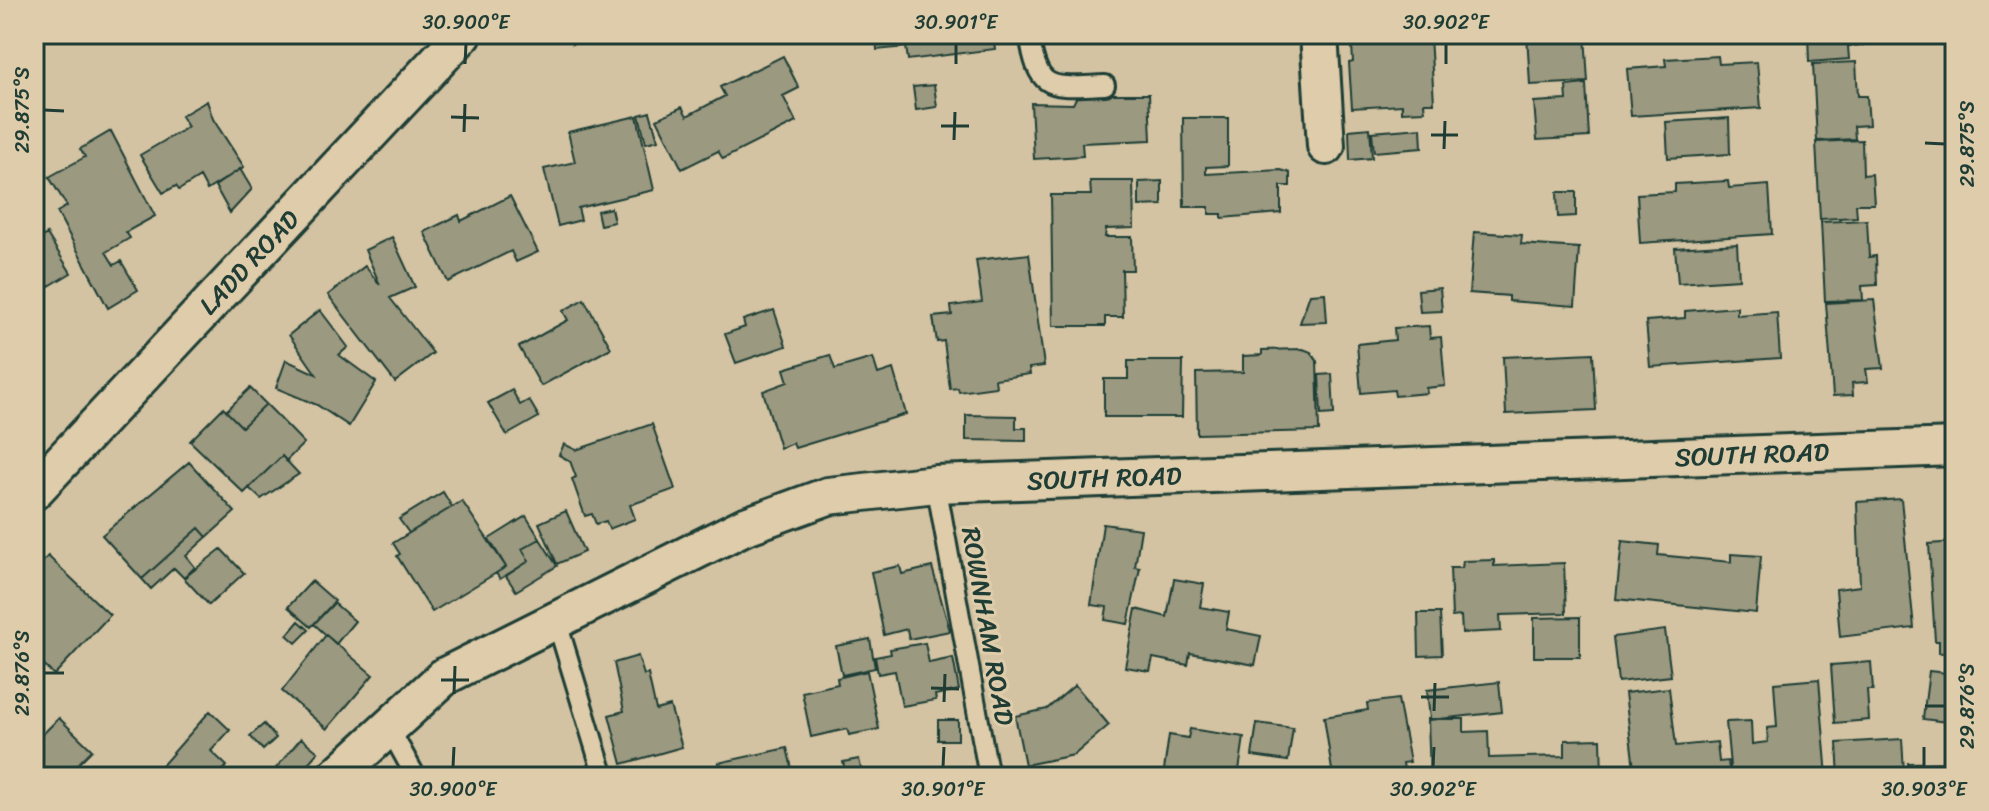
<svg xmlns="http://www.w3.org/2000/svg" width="1989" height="811" font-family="Sriracha,sans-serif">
  <rect width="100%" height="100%" fill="#d3c3a3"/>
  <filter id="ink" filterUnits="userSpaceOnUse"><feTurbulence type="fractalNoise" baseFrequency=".0125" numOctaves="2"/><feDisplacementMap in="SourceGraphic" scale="16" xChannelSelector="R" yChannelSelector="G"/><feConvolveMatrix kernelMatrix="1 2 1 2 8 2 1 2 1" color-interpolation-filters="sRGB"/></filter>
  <g filter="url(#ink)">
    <path fill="#9b9980" stroke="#1f3d34" stroke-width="2" d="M564 34H585L572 44Z
      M876 34H993L995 49 908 60 906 47 877 50Z
      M1422 34 1430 36 1434 103H1424L1425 111 1402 112V105L1352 108 1349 63 1353 62 1352 45 1389 41 1388 37Z
      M1527 34H1585L1588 82 1530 85Z
      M1808 34H1862L1863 45 1848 46 1849 59 1809 62Z
      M783 56 799 88 783 96 796 122 723 159 718 151 682 169 657 119 682 107 687 116 725 96 720 87Z
      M1718 56 1719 64 1757 62 1761 108 1631 116 1627 69 1666 66 1665 59Z
      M1856 62 1858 96H1867L1869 125 1854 126 1855 139 1817 141 1813 64Z
      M1586 84 1589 137 1537 140 1534 102 1567 100 1566 86Z
      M934 85 937 107 916 110 913 87Z
      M1101 94H1149L1151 140 1082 143 1083 156 1034 159 1031 103 1073 104 1077 96Z
      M207 101 213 119 244 167 207 190 200 177 179 190 176 186 163 193 140 155 188 127 181 116Z
      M650 112 658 140 646 143 639 115Z
      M637 116 654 190 578 208 581 220 558 226 544 169 575 162 568 132Z
      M1183 118H1228V166L1206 167V174L1281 170 1290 173V186H1281V213L1222 218V214H1209V207H1184Z
      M1729 118 1730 154 1668 158 1666 122Z
      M1370 128 1372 158 1350 160 1349 130Z
      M1421 128 1422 148 1374 152 1372 132Z
      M111 131 155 216 126 232 130 238 106 252 114 265 121 261 138 290 108 308 57 212 67 206 49 177 85 157 80 149Z
      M1862 140 1863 175 1872 174 1874 204H1856L1857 217 1820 219 1816 142Z
      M240 169 252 189 230 213 215 186Z
      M1090 181H1133L1134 228 1106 229 1105 237H1132L1133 270H1122L1123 317H1105V326H1053L1051 195H1091Z
      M1162 181V205L1139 206V182Z
      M1728 181 1729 188 1769 185 1772 234 1640 243 1637 194 1675 192V184Z
      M1557 192H1576V216L1558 217Z
      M510 196 538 252 516 262 511 251 448 282 424 232 459 215 461 221Z
      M611 208 614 222 600 225 597 211Z
      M1867 220 1869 257 1876 256 1877 285 1862 286 1863 300 1825 301 1821 222Z
      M1474 232 1522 235 1521 244 1579 248 1575 306 1509 301V296L1469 293Z
      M47 234 71 273 34 295V242Z
      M392 237 415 287 390 298 433 353 395 382 328 295 365 266 380 285 365 250Z
      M1737 244 1739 279 1678 283 1675 248Z
      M1029 254 1044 366 1029 368 1030 374 995 379 996 387 959 392 958 388 950 389 944 341 937 342 933 317 952 315 951 306 982 302 976 260Z
      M1440 288 1442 311 1420 312 1418 290Z
      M1325 293 1327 322 1300 323 1310 294Z
      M584 299 611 348 541 386 519 347 568 320 563 311Z
      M1874 300 1883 368 1866 369 1868 382 1852 383 1853 395 1833 396 1826 303Z
      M1737 307V315L1777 312 1780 358 1650 367 1646 321 1685 318V311Z
      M320 310 348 347 339 355 376 382 349 426 317 405 276 388 286 360 316 374 289 335Z
      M774 310 786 346 736 363 725 334 745 327 743 320Z
      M1429 326 1430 338 1441 337 1445 386 1426 388 1427 393 1395 396 1394 390 1361 393 1357 344 1395 340 1394 328Z
      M1303 349 1311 352 1317 361 1319 431 1197 434 1196 373 1243 372V356L1262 355V350Z
      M1593 353 1596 410 1506 414 1503 357Z
      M830 355 835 369 873 358 878 374 893 369 906 414 795 448 793 443 780 448 763 391 788 382 784 369Z
      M1128 361H1183L1182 417H1104V379H1128Z
      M1332 374 1334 414 1321 415 1319 375Z
      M250 388 266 404 242 427 226 411Z
      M512 390 520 405 529 400 539 417 507 435 488 403Z
      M266 404 304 443 286 461 282 456 244 493 190 441 223 408 242 427Z
      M966 415 1016 416V428H1026V441L966 440Z
      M652 424 675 489 630 505 635 519 609 529 606 521 596 524 592 514 585 516 572 479 576 477 570 461 559 455 564 444 576 450Z
      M282 456 299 474 261 499 249 488Z
      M189 462 235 512 207 537 199 528 142 579 102 535Z
      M443 492 452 507 409 533 399 519Z
      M1901 499 1914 628 1840 637 1836 589 1860 586 1857 502Z
      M462 501 506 567 432 612 397 556 400 554 393 543Z
      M566 511 584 552 557 564 539 523Z
      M526 516 540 539 522 549 529 561 500 579 496 573 506 567 489 539Z
      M1103 524 1141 529 1135 567 1140 568 1128 624 1105 620 1107 607 1091 605Z
      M199 528 207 537 186 556 195 567 184 578 174 568 151 589 142 579Z
      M540 539 557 566 516 591 506 576 529 561 522 549Z
      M1622 541 1659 545 1658 555 1731 562V554L1761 556 1756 613 1616 599Z
      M1955 542V652L1939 653V641H1935L1929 544Z
      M221 549 244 573 209 605 184 578Z
      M48 556 110 615 54 675 34 656V571Z
      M1494 560V566L1564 563 1566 613 1500 615 1501 631 1462 633 1461 616 1452 617 1450 568H1462L1463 561Z
      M900 566 902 574 932 567 950 631 909 639 907 629 884 635 871 572Z
      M1174 579 1204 584 1200 607 1229 612 1226 629 1261 636 1255 665 1190 653 1188 665 1153 658 1150 671 1125 667 1136 609 1167 617Z
      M312 581 335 601 311 627 288 607Z
      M334 603 355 621 336 644 314 624Z
      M1418 613H1440L1442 655 1419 656Z
      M1580 617V657H1534V618Z
      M299 621 309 630 296 643 287 635Z
      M1665 630 1671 676 1618 682 1613 637Z
      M326 635 373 675 327 729 282 691Z
      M870 639 875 668 842 675 836 646Z
      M925 643 929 663 953 658 959 690 935 695 936 700 902 706 895 671 878 674 875 657 891 654 890 649Z
      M638 656 644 675 648 674 656 710 670 706 682 747 622 764 609 715 624 711 614 663Z
      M1871 662 1873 690H1867L1869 720 1835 723 1831 665Z
      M867 671 879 729 849 735 847 729 811 737 802 692 838 684 837 678Z
      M1929 671 1955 674V723L1923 719Z
      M1819 679 1827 777H1731L1726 722 1751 721 1752 744 1768 742 1767 728 1777 727 1774 683Z
      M1499 682 1502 712 1430 720 1427 690Z
      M1075 685 1109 725 1074 755 1025 765 1015 716 1047 709Z
      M1669 688 1676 746 1717 742 1719 762 1728 761 1730 777H1635L1625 693Z
      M1398 699 1410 762 1403 763 1405 777H1333L1324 717 1368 710 1367 703Z
      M210 711 230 730 211 751 227 766 217 777H152Z
      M59 718 92 750 65 777H34V743Z
      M1428 719H1464V732L1488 731 1489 758 1565 756V740L1601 739 1602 777H1430Z
      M938 720H958V740H938Z
      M1257 723 1293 728 1288 761 1252 756Z
      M264 724 276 738 263 750 250 736Z
      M1190 729 1244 737 1238 777H1163L1169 735 1188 738Z
      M301 738 318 752 296 777H287L276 768Z
      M1902 739 1904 772 1839 777 1837 743Z
      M787 748 794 777H721L718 763Z
      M859 759 863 777H826L825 774 845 770 843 762Z
      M1955 762V777H1909L1908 763Z"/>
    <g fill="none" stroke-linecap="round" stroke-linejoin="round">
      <g stroke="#1f3d34" stroke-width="24">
        <path id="lane" d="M1029 34C1038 94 1051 87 1105 85
          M936 484 989 777
          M556 619 604 777
          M388 726 416 777"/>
      </g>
      <g stroke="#1f3d34" stroke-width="42">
        <g id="street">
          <path d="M1319 34 1326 146"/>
          <path id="s1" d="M34 491 463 34"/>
          <path id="s2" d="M335 777 445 676 743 527 828 496 936 484 1955 447"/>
        </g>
      </g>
      <path stroke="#1f3d34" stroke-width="5" stroke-dasharray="8 6" stroke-linecap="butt" d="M654 34 655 40"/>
      <use href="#lane" stroke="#deccaa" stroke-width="18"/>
      <use href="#street" stroke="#deccaa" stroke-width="36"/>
    </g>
  </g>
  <path fill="none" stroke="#1f3d34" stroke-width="3" d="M465 64 466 44M956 64V44M1446 64V44M44 110 64 111M451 117 479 118M941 126H969M464 132 465 104M1431 135H1458M954 140 955 112M1925 143 1945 144M1444 149 1445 121M44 673H64M441 680H469M931 688 959 689M454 694 455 666M1421 697H1449M944 702 945 674M1925 706H1945M1434 711 1435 683M453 767 454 747M943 767 944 747M1433 767 1434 747M1924 767V747"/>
  <g text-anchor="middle" stroke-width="6" stroke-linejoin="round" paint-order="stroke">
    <g font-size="26" fill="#1f3d34" stroke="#deccaa">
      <text dy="9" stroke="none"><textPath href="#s1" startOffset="314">LADD ROAD</textPath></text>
      <text dy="9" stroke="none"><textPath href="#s2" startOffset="1498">SOUTH ROAD</textPath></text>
      <text dy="9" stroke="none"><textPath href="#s2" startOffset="850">SOUTH ROAD</textPath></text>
      <text transform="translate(988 626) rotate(80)" y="9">ROWNHAM ROAD</text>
    </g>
  </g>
  <rect width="1989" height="811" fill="none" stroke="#deccaa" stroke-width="88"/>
  <rect x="44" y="44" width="1901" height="723" fill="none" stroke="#1f3d34" stroke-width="3"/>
  <g font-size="20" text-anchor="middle" fill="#1f3d34">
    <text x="466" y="29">30.900°E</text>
    <text x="956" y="29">30.901°E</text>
    <text x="1446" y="29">30.902°E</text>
    <text transform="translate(22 110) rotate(-90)" y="7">29.875°S</text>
    <text transform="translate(1967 144) rotate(-90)" y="7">29.875°S</text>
    <text transform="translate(22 673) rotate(-90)" y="7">29.876°S</text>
    <text transform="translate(1967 706) rotate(-90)" y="7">29.876°S</text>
    <text x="453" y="796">30.900°E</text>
    <text x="943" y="796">30.901°E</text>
    <text x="1433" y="796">30.902°E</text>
    <text x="1924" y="796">30.903°E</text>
  </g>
</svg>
